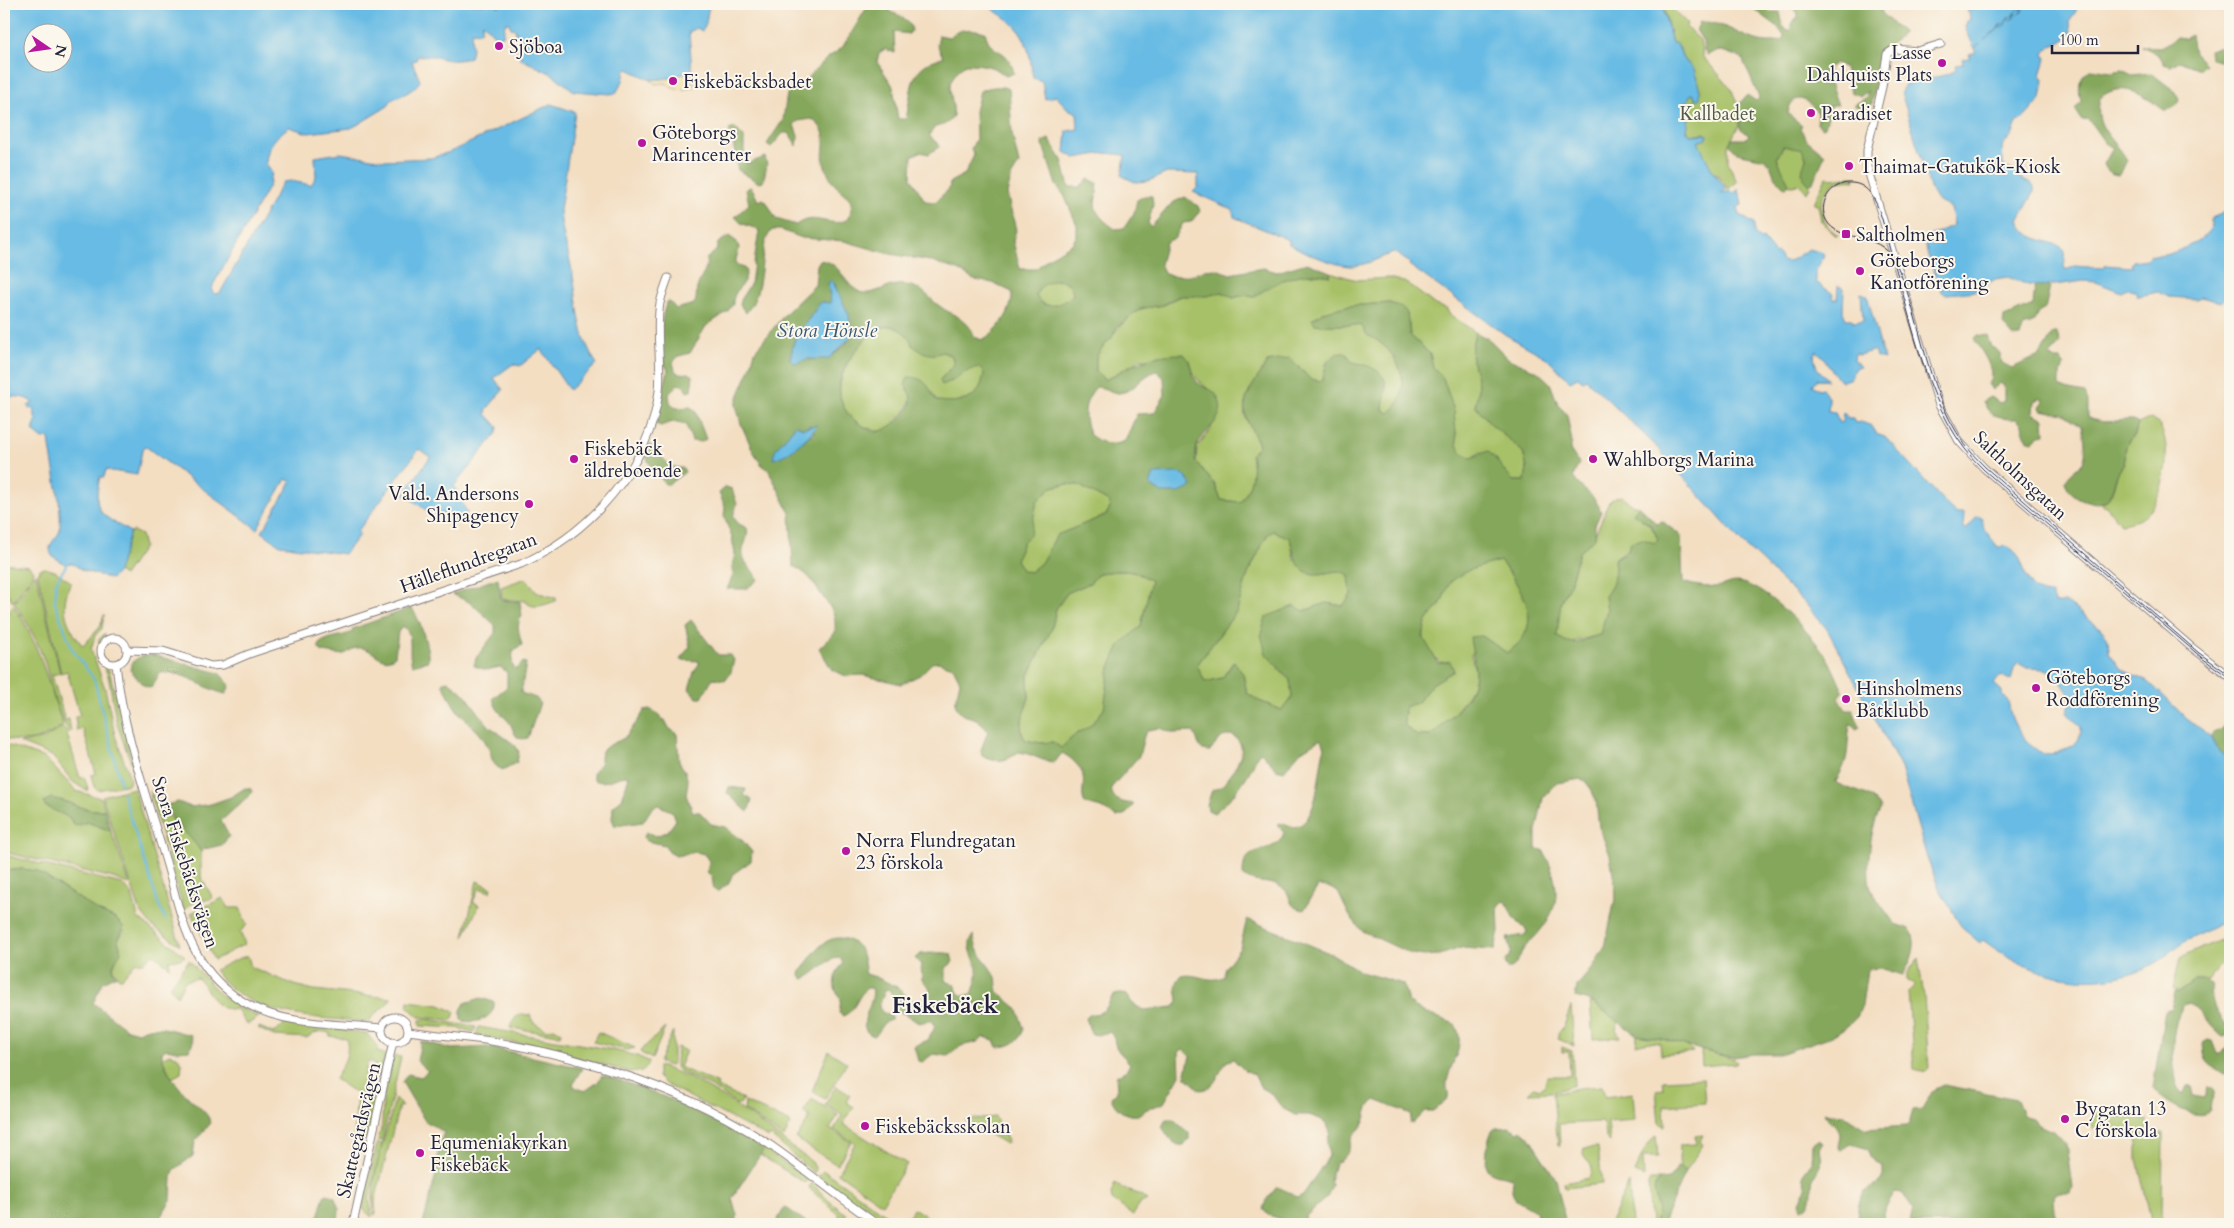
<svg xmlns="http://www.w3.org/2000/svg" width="2234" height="1228" font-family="Cardo,serif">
  <rect width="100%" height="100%" fill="#fbf7ec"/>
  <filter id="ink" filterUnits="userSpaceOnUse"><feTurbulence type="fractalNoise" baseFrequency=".02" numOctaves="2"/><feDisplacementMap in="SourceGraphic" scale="10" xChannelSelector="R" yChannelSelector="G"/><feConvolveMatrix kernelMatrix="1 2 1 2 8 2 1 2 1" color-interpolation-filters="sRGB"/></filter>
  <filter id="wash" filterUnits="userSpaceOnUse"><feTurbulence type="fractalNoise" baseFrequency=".0096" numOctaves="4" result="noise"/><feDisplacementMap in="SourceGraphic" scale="20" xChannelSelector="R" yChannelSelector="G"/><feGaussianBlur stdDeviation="1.12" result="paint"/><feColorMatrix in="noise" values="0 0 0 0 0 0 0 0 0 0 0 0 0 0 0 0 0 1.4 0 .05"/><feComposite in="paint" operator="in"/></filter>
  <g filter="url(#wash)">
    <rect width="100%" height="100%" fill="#f3dec2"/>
    <path fill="#a7c167" stroke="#647251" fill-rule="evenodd" d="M1663 4H1672L1673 10 1687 23 1686 27 1700 40 1703 57 1731 88 1739 108V125L1728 146V162L1737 182 1728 189 1716 173 1691 185 1700 148 1698 142 1705 133 1690 135C1682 124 1686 105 1690 94L1694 95 1695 99 1700 90 1690 65 1683 59 1679 46 1672 43Z
      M1783 146 1797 147 1806 153C1807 173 1795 164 1810 186L1807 193 1800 184 1792 186 1786 182 1777 158Z
      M1851 176 1854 177 1855 180C1820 175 1809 217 1838 235H1835L1821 221 1818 204 1814 203 1826 177 1832 179Z
      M1330 272 1356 280 1389 278 1407 283 1435 305 1447 309 1449 314 1475 332C1474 339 1470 349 1472 357 1475 378 1482 381 1475 405L1490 423 1523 452 1527 469 1525 481H1513L1500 469 1497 459 1481 452 1471 458 1462 453 1457 445 1454 411 1443 378 1433 367 1430 354 1410 335 1409 323 1390 303 1346 306 1323 312 1315 324C1332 327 1346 323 1363 326L1367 335C1397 347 1418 390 1389 414L1383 410V399L1386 389 1363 364 1327 361 1323 382 1310 379 1299 367 1267 362C1258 381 1237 399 1247 421 1251 429 1256 436 1259 445L1251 455C1255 473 1251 488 1240 502L1221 500 1215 485 1196 462 1197 447 1211 429 1214 393C1199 383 1193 377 1189 360L1141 359 1105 380 1096 372C1096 367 1095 360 1097 356 1101 346 1130 313 1141 309 1148 306 1156 307 1164 305 1170 303 1175 298 1181 296 1195 292 1209 298 1222 292L1233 298 1244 295 1253 297C1279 281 1298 269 1330 276Z
      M1056 280C1067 281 1072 283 1073 295 1063 304 1046 313 1036 296 1039 285 1045 283 1056 280Z
      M891 326 901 329 911 339 952 356 954 364 940 380 951 382 971 368 979 367 984 373C980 403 961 403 936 401L929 388 911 394C910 407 907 411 897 419 894 422 891 428 887 430 879 433 873 430 865 427 831 410 835 377 856 351 867 337 872 328 891 326Z
      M2151 418C2178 432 2165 500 2145 516 2138 521 2128 523 2120 524L2107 507 2101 503 2108 499 2112 493 2117 475 2125 460 2126 445 2134 435 2138 424Z
      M1066 484 1078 485 1109 502 1110 508 1106 515 1057 535 1041 563 1030 572 1023 571 1016 560 1023 542 1030 535 1037 500 1052 487Z
      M1622 496 1631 504 1639 506 1633 513 1651 526 1658 539 1654 543 1643 539 1614 559C1616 574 1614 585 1605 596L1607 610 1600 635 1567 643 1556 636 1561 601 1570 584 1579 552 1595 538C1596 529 1599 526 1602 519 1607 507 1606 498 1622 496Z
      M133 531 141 535 144 547 124 576 118 572 130 532Z
      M1273 531 1290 538 1294 559 1325 573 1338 570 1349 575 1351 595 1343 606 1326 603 1304 611 1278 669 1290 680 1292 697 1282 710 1259 701 1247 693 1243 674 1233 662 1222 678 1205 682 1197 665 1237 611 1248 574 1267 535Z
      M1500 561C1516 581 1541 613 1522 640 1518 645 1512 649 1507 653L1482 636 1471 654C1472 660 1475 668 1475 674 1472 700 1448 719 1430 736H1417L1404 725 1405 707 1418 702 1432 684 1454 671C1437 663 1417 644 1426 623 1429 616 1437 611 1440 604 1444 598 1445 588 1450 583 1461 570 1484 564 1500 561Z
      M4 563 29 566 33 571 32 575 13 602 4 588Z
      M45 568 55 571 71 582C59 608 66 625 83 646L100 627 104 615 102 629 95 636 91 649 105 688 115 735 130 778 129 784 98 790 94 787 91 775 96 774 83 729 77 731 75 717 80 716 67 671 61 673 38 574 40 569Z
      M1117 571C1131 571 1139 572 1151 581L1141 626 1110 667 1104 709 1090 726 1075 735 1061 748 1053 742 1040 743 1025 740 1021 731 1023 715 1029 698 1028 677 1052 628 1056 609 1067 593 1090 583 1099 573Z
      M36 573 60 673 52 675 65 720 69 719 71 732C58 722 50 680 45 663 38 642 27 621 14 603Z
      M526 578 536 592 556 598V601C546 604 533 611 525 601L502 599 501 587Z
      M13 605C39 640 48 685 63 725 46 739 25 745 4 738V620Z
      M105 633C100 653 95 652 109 670L137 779 117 724 108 675 98 655 99 639Z
      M62 727 69 732 67 734 80 778 84 777 88 788 87 791 73 782 52 756 20 743 45 738Z
      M4 744 45 758 76 791 101 798 105 810H88L61 800 46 806 70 818 72 823 80 825 87 822 111 831 130 885 113 878 4 852Z
      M134 788 180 945 151 925 140 911 102 796Z
      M149 791 170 817 193 839 201 852V877L213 898 191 904 184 911Z
      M4 855 122 884 132 894 138 918 185 956 180 959 169 960 170 967 153 954 144 962H136L122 978H119L113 969 120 947 118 940 124 931 116 919 98 911 37 871 22 869 4 871Z
      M477 881 492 888 490 892 479 888 473 902 479 905 464 937Z
      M223 898 229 908H240L247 925 240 932 245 944 214 960 191 913Z
      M2230 935V953L2207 981 2196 980 2179 992 2173 989 2180 958Z
      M248 956 251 967 294 985 314 990 391 998C386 1008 375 1011 369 1022 313 1017 250 1019 214 970 226 966 235 958 248 956Z
      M1918 958 1924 996 1929 1069 1926 1072 1914 1069 1908 992 1914 986 1913 983 1907 981V974Z
      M189 960 220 994 236 1005 259 1017 248 1024 243 1021 238 1010 223 1008 216 1003 198 978 185 981 177 996 170 987Z
      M408 1001 440 1005 455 1012 452 1020 419 1017 407 1006Z
      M1590 1001 1619 1022 1616 1029 1620 1037 1593 1039Z
      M1571 1006 1574 1046 1558 1039V1034L1564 1026Z
      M521 1014 530 1015 533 1022 546 1030 554 1028 561 1032 560 1035 510 1028 515 1018Z
      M426 1019 476 1027 474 1032 458 1028 420 1026V1020Z
      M285 1024 366 1033 378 1047 377 1052 385 1054 369 1135 363 1141H358L354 1137 357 1094 335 1079C342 1066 351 1054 346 1039L330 1036 329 1033C320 1030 314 1032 307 1038L274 1036 259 1029V1027L274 1033ZM372 1061 380 1077 377 1088 373 1091 363 1087 367 1063Z
      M479 1027 614 1050 637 1056 650 1062 643 1071 630 1072 541 1048 476 1035Z
      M665 1028 652 1059 641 1053 640 1051Z
      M673 1031V1064L670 1066 659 1062Z
      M598 1032 635 1048 627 1050 593 1042Z
      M1637 1035C1651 1038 1686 1040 1693 1052L1661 1055 1660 1043 1648 1042 1636 1045Z
      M677 1047 686 1051 679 1067 718 1084 717 1087 743 1099 740 1104H736L712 1087 679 1071 676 1067Z
      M1562 1047 1572 1051 1574 1085 1553 1092 1528 1093 1534 1087 1540 1089 1545 1085 1547 1076H1570L1569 1052H1562Z
      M1701 1050 1734 1059 1737 1061 1736 1063 1702 1066Z
      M829 1051 847 1063 825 1099 812 1091Z
      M169 1054 177 1056 182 1063 181 1073 172 1078 162 1058Z
      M394 1056 401 1057 382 1141 378 1140 382 1125 383 1097Z
      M658 1066C709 1079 769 1131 812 1162L816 1170 814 1173 771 1136 769 1138 665 1084 658 1077Z
      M1703 1078 1705 1103 1664 1106 1665 1126 1659 1123 1656 1090 1664 1089 1663 1080Z
      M836 1086 850 1095 846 1102 854 1107 843 1124 907 1164 882 1204 838 1173 855 1143 834 1130 842 1115 825 1105Z
      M1602 1086 1605 1097 1633 1093 1635 1120 1608 1122 1610 1142 1606 1138 1605 1126 1602 1122 1559 1124 1560 1146H1558L1553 1094 1578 1088Z
      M395 1098 402 1107 399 1106 375 1201 376 1214 374 1215C368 1180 387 1133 395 1098Z
      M812 1099 838 1115 830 1129 851 1142 837 1165 796 1139 810 1117 803 1112Z
      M745 1102 791 1123 784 1138 744 1110Z
      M2094 1113 2147 1120 2146 1133H2163L2162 1224H2152L2137 1159V1130L2114 1136 2110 1125 2095 1130 2092 1126Z
      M995 1117 1008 1141 1006 1144 965 1120Z
      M1656 1135 1658 1157H1643L1644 1177 1634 1173 1646 1147Z
      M1703 1135 1700 1141 1703 1145 1685 1171C1676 1168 1680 1155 1680 1145L1696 1144 1695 1136Z
      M377 1143 382 1144 369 1198 372 1217 364 1210 363 1205Z
      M1598 1147 1602 1184 1565 1188 1564 1183 1589 1178 1592 1168C1589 1159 1580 1159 1584 1148Z
      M764 1149 808 1179 805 1183 760 1155Z
      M823 1171 826 1172 899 1224H883L818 1176Z
      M1650 1180H1659L1654 1189 1658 1209 1655 1224H1651L1648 1184Z
      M812 1183 828 1200 846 1214 842 1224 838 1221 839 1215 836 1212 811 1190 809 1187Z
      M1115 1183C1124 1193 1138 1190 1147 1200L1141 1203 1133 1215 1112 1200 1111 1194Z
      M1629 1183 1632 1224H1609Z
      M913 1208 939 1224H905Z"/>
    <path fill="#85a75c" stroke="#54644c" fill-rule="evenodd" d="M869 4H890V12C901 15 909 20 912 30L909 34 894 32 895 53 885 49 879 53 877 62 893 86 898 119H906C913 88 907 67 943 57L937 45 939 35 949 37C960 28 971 28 985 32 992 59 1007 43 1014 73L1006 76C993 65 982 64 965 64 959 69 950 78 950 87 951 106 963 122 935 127L929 135 940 146 929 154 920 152 912 156 911 178 925 201 935 202 949 189 950 182 965 174 974 155 971 149 976 139 975 111 980 91C987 87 1002 85 1009 89L1012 134 1019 164 1011 177 1007 194 1016 230 1013 241 1020 269H1036L1048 258 1072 244 1077 235V225L1064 195 1056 185 1042 142 1049 139 1062 160 1069 187H1079L1089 179 1097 183C1099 191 1096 195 1095 203 1095 215 1107 223 1115 229L1124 228 1134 213 1137 200 1144 196H1152L1153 205 1148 223 1151 227 1172 203 1185 197 1198 206 1200 211 1191 222 1183 223 1175 238 1166 242 1160 264 1165 274 1172 276 1194 275 1203 270 1216 269 1230 274 1263 268 1277 272 1307 263 1330 272V276C1298 269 1279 281 1253 297L1245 295 1233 298 1222 292 1207 296H1179L1163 305 1140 309 1117 327 1111 339 1104 345 1096 357V372L1105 380C1136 363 1148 354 1184 354 1192 362 1190 373 1197 382 1201 387 1209 388 1214 392 1234 416 1203 429 1197 446 1195 451 1196 458 1196 462L1215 485 1221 500 1240 502C1251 488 1255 473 1251 455L1259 445C1256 436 1250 428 1247 420 1238 398 1258 381 1267 362L1289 358 1310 379 1322 381 1327 361 1338 353H1346L1352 362C1367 364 1388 371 1386 390 1385 398 1383 403 1383 410L1389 413C1418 390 1397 347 1367 335L1362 326C1346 323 1332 327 1315 324L1312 319 1323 312 1346 306 1390 303 1402 307 1407 313 1410 335 1430 354 1433 367 1443 378 1454 411 1457 445 1462 453 1471 458 1488 451C1498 460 1503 471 1513 481H1525L1527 469 1523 452 1490 423 1475 405C1482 381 1475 378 1472 357 1470 349 1474 339 1475 332L1490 340 1509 359 1538 372 1550 383 1558 404 1567 415 1572 442 1570 450 1579 463 1573 477C1584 493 1594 492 1601 512L1595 525V538L1579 552 1570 584 1561 601 1557 636C1575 649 1580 640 1600 635L1607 610 1605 596C1614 585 1616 574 1614 559L1627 552 1631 542 1643 539 1654 543 1658 539 1651 525 1633 513 1639 506 1657 524 1662 521 1681 536 1683 582C1695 586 1708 588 1721 586 1726 585 1731 582 1736 582 1763 583 1809 632 1824 653 1832 664 1837 679 1843 691L1838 697 1846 710H1853L1860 727 1856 729 1854 725 1850 724C1846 751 1851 758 1835 782 1851 792 1872 791 1881 809 1871 822 1865 872 1871 888 1876 899 1885 910 1892 920 1897 928 1910 924 1913 935 1917 949 1910 963 1903 975L1880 968 1867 969 1862 1005 1857 1017 1850 1024 1832 1036 1780 1054H1753L1734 1057 1719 1055 1662 1039 1637 1035 1590 1001 1575 997 1577 986 1592 968 1605 947 1616 894 1610 855 1599 827 1596 801 1591 789 1585 781 1581 779 1557 783 1543 798 1536 832V849L1543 850C1565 892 1559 914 1526 946 1518 954 1520 966 1508 969L1505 962 1511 953 1507 938 1525 935 1527 931 1513 917 1506 902 1503 901 1498 906 1499 931 1495 950 1461 948 1440 955 1424 956 1411 954 1362 931 1349 915 1338 892 1328 887 1318 886 1304 910C1284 907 1295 895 1281 887 1269 880 1253 885 1243 875 1242 839 1277 859 1284 832L1278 826V823C1284 823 1288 827 1293 827 1320 826 1318 764 1325 747L1322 740H1319L1300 752 1284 771 1276 769 1261 752C1255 756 1255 763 1251 769 1242 786 1229 801 1214 813L1208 810 1207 805 1212 790C1215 789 1220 788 1223 785 1225 783 1227 778 1229 776 1238 764 1250 746 1232 735L1222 737 1210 751C1196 752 1200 740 1193 732L1173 733 1159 728 1148 730 1144 736 1139 756 1111 788C1113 802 1122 802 1134 804L1126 814 1117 817 1102 808 1085 804C1080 794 1085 786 1083 776 1081 766 1070 757 1062 753L1055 762C1041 762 1032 753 1018 752 1007 762 995 763 982 756L981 750 988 731C985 728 980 721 976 719 964 714 962 719 955 704L960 681 953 667 938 662 932 663 920 675 901 684 862 675 846 676 832 670 819 648 835 633C836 614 833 611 823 597 811 581 812 576 793 566L790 513 768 469 762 465 753 451 741 424 736 405 739 394 750 369 755 351 785 314 815 285 817 265 820 260C843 264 841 281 858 291 871 299 887 282 906 285 909 285 914 287 917 288 926 292 933 302 941 307 950 314 960 316 967 324 971 328 973 333 975 337L982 340C998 331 1013 312 1012 292L993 283 974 280 958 270 925 260 890 254 844 241 802 238 781 230H772C756 247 768 288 746 313L740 305 742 297 751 283 759 230 741 223 735 217 749 204 746 190 749 187 752 188 758 201 763 199 766 201 776 219 796 225C815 210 832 231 849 218 855 196 849 200 836 186 831 182 829 175 826 169 817 148 835 136 812 119L798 121 794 125 798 136 797 146 789 133H783L771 147 767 144 783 120 787 94 792 88 801 85 826 59 842 48ZM1056 280C1067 281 1072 283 1073 295 1062 304 1045 313 1036 296 1039 285 1046 283 1056 280ZM828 284H835C839 301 854 319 851 337 833 362 818 359 790 359L795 338 821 302 831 303ZM891 326C902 330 909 335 913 346 923 353 931 357 943 352L952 356 954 364 940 380 942 385C955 381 966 369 979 367L984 373C980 403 961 403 936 401 929 387 925 377 908 377L905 385C909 392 913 398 910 406 907 415 884 433 875 432 872 431 868 428 865 427 836 413 832 381 851 357 864 341 870 328 891 326ZM1157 371 1164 378 1165 395 1154 413 1137 414 1125 441C1110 447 1103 444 1090 435 1082 417 1083 402 1096 387 1105 387 1111 393 1119 393 1135 392 1141 375 1157 371ZM811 425 814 432 790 452 784 454 775 450 789 435ZM1066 484 1078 485 1109 502 1110 508 1106 515 1057 535 1041 563 1030 572 1023 571 1016 560 1023 542 1030 535 1037 501 1052 487ZM1273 531 1290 538C1295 559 1298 579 1326 573 1337 571 1339 570 1349 575L1351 595 1343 606 1326 603 1304 611 1294 606 1266 617 1261 634 1266 654 1290 680 1292 697 1282 710 1259 701 1247 693 1243 674 1234 662 1222 678 1205 682 1197 665 1237 611 1248 574 1267 535ZM1500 561C1516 581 1541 613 1522 639 1518 645 1512 649 1507 653L1482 636 1470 637C1471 648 1475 661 1475 672 1475 698 1448 720 1430 736H1417L1404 725 1405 707 1418 702 1432 684 1454 671 1450 661 1438 663 1423 637 1426 622 1440 605 1450 582 1469 570ZM1117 571C1131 571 1139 572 1151 581L1141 626 1120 645 1110 667 1104 709 1090 726 1075 735 1061 748 1053 742 1040 743 1025 740 1021 731 1023 715 1029 698 1028 677 1052 628 1056 609 1067 593 1090 583 1099 573Z
      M1747 4 1765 7 1769 12H1780L1783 27 1787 31 1791 30V24L1794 19 1798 18 1796 12 1788 4H1879L1883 15 1903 32C1897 43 1886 44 1880 55L1872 104 1864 109 1855 106V104L1866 98 1868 91 1861 96 1851 92 1845 68 1836 63 1829 67 1828 79 1838 105H1831L1825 127 1823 128 1817 124 1818 113C1808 99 1791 90 1788 114L1802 125 1800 128 1807 140 1825 155 1813 182 1809 184C1798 174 1803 169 1806 158L1802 150 1783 146 1777 158 1789 184 1785 188 1775 178 1770 165 1765 159 1737 153 1729 144 1732 139H1745L1749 135 1740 128 1739 104 1747 95 1756 101 1759 99 1758 95 1742 58 1719 50 1707 55 1704 51 1703 41 1696 30 1700 22C1730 20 1751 50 1783 40L1784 36 1777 26Z
      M2191 35 2194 53 2205 64 2200 69 2179 61 2171 66 2165 65 2159 55 2142 46 2160 47 2177 38 2185 39Z
      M2230 37V63L2215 60 2210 57 2209 50 2221 46Z
      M2092 69 2111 72 2122 70 2132 75 2151 73 2176 92 2179 100C2176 107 2172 110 2164 110 2144 96 2122 79 2100 98 2093 129 2114 137 2127 160L2120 175C2112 175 2107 172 2104 164L2113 148 2105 143 2088 119 2082 120 2075 109 2081 102C2078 87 2078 77 2092 69Z
      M735 128 744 137V162L749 163 765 157 767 165 763 182 759 183 738 170C734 157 735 142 729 130Z
      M729 236 737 242 739 248 735 263 745 269C750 283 732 289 733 304L727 312 706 326 690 353 679 356 673 362 675 370 679 374 689 373 693 376 691 390 687 392 684 386 678 384 669 394 670 402 676 408 690 407 695 410 706 439 702 442 692 441 686 425C677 420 671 422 661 426L655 424 668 370C658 359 660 315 667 302H670L676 309 694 304C698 298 695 292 698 285 702 274 708 271 706 259L716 251 718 243Z
      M2035 285 2050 287 2045 309 2038 313 2033 323 2024 326 2020 336H2013L2003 324 2004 317 2033 305Z
      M2053 333H2057L2060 344 2049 356 2056 360H2061L2064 365 2059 379V386L2069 390 2085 393 2088 401V417C2102 426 2118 419 2133 420L2138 424C2136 433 2130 437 2127 444 2124 449 2126 454 2125 459 2124 465 2118 471 2116 477 2111 494 2110 508 2087 501 2076 498 2069 492 2065 482 2069 473 2074 471 2081 465 2089 458 2084 435 2082 426L2064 414 2041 410 2040 406 2043 402 2041 398 2034 401 2033 413 2044 419 2045 434 2040 435 2033 441 2026 439 2022 425 2016 419C1999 419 1990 418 1983 401L1990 397 2000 403 2004 401V386L2000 383 1992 390 1988 384C1998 370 1980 351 1974 338L1977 335 1987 336 1991 347C2000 350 2001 354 2002 363L2012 368 2039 356Z
      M646 445H651C661 453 666 469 683 468L685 472 669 484H665C657 473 641 458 646 445Z
      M726 487 732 489 737 504 733 517 739 524 747 528C750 538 741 546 743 556 745 566 755 571 758 580L746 589H727L734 573 732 566 735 554 732 538 724 516 725 507 719 493Z
      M498 578 501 600 520 602 522 616C515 624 520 636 522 645L513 651 512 664 514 668 517 669 523 662 526 663 521 693 536 698 540 703 528 738C513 742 515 730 509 722 501 713 496 711 493 698L507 687V672L500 667 487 670 474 666 476 658 495 633V625L471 603 452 594Z
      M411 608C419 615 430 651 428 661L412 665C407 651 415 636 403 626L398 632 395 656C381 668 374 646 357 648 352 648 348 653 343 655L323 652 319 649V644C328 636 342 637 353 632L352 629Z
      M691 620 718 655H731L734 660 731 672 725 680 713 678 702 698H697L689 689 694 672 699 664V661L680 660 690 646 685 625Z
      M153 655 219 673 230 685 226 694C202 689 186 670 160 673L151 688 143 685 130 670C132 657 141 656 153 655Z
      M448 681 464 693 489 726 515 745 519 752 517 762 503 770C490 765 493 757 487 745 480 730 467 723 457 710 451 703 449 693 443 686V682Z
      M649 709 657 713 661 719 665 720 669 728 677 734 679 762 685 771 688 782 686 795 693 812H700L711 824 725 827 742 840 752 852 751 861 733 874 728 884 718 891 714 890 712 877 707 872 709 861 704 854 696 852 676 856 669 852 665 845 646 841 644 837 646 832 656 836 668 831 676 820 673 812 658 805 652 808 643 822 615 826 612 819 613 806 622 799 629 776C617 775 607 786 594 780 591 772 595 769 601 764 596 747 612 745 624 738 626 736 644 714 644 710Z
      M2230 719V760C2221 754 2210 745 2213 733L2221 730Z
      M729 787 746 789 744 795 752 800 748 812 727 793Z
      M245 788 251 789 253 792 221 821 229 836 222 845 205 849 201 852C191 835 172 825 166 805L178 802 191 807 211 804 231 797Z
      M51 798C70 801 86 813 105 810L111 831 87 822 75 826 70 818 45 806 44 802Z
      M22 869 37 871 49 879 98 911 116 919 124 927 118 940 121 952 113 965V972L117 975 103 982 93 1003 127 1029 138 1032C155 1022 173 1031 191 1035L193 1042 189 1050 177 1051 166 1049 162 1052C161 1065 178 1087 187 1096 196 1105 207 1111 211 1123L195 1141 193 1156 174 1170 172 1177 171 1200 156 1224H4V871Z
      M1247 919 1334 955 1361 972 1403 984 1408 1002 1425 1013 1455 1024C1467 1047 1450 1061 1447 1083 1446 1088 1449 1093 1448 1098L1433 1111H1425L1413 1123H1410L1411 1114 1375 1100C1363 1109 1369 1116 1361 1127 1360 1130 1355 1132 1353 1136 1350 1147 1348 1159 1335 1163L1330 1181 1332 1185 1327 1197 1306 1216 1304 1224H1288L1281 1219 1268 1215 1263 1209 1266 1200 1277 1187 1291 1193 1297 1198 1303 1195 1329 1156 1327 1143 1330 1132 1326 1123 1320 1119 1309 1115H1295L1282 1108 1272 1094 1261 1088 1254 1074 1244 1070 1233 1059 1226 1062C1218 1073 1216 1089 1200 1090L1185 1076 1190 1056 1183 1049 1179 1052 1180 1075 1164 1103 1145 1110 1138 1115C1126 1117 1114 1109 1111 1097L1117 1091 1116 1076 1126 1071 1130 1064C1122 1053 1115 1052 1114 1037L1109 1032 1098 1035 1091 1034 1086 1018C1091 1012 1095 1015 1101 1012 1113 1006 1106 990 1127 995L1132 1003 1143 1010 1174 1007 1178 1001C1177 991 1173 983 1182 976 1197 972 1210 985 1224 976L1225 968 1240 948Z
      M973 935 977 949 996 977 998 992 1017 1008 1024 1029C1019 1042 1011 1047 997 1047L994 1040 984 1037 978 1042 961 1046 948 1056 933 1054 922 1062 918 1061 914 1046 928 1040 935 1027 931 1020 919 1023 903 1013 895 1012 894 998 889 989 885 990 879 1007 882 1012 892 1017 891 1020C877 1024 884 1030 874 1036 851 1028 877 1004 872 988H867C857 996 856 1011 843 1016L839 1013 841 999C831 988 833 974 843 964L841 959C830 954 816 976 803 979L800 975 801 971C812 956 824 933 846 939 851 941 856 944 859 948 864 955 864 966 866 974L876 977 897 987 916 1005 924 1003 930 988 922 980 921 965 915 958 921 954C928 953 946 952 951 954L953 962 946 968V981L955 985 958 993 963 996 972 994C975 986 978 978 977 969 975 956 965 948 973 935Z
      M2196 980H2203L2211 984 2212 988 2210 993 2215 1010 2229 1028 2227 1036 2223 1037C2210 1028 2200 1003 2185 1004 2169 1021 2169 1078 2183 1095L2187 1086H2191L2193 1096 2205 1098 2208 1087H2213L2215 1091 2211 1102 2210 1111C2199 1124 2158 1099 2153 1088L2165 1010 2171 1008 2175 992H2179Z
      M481 998 494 1002C496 1019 473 1025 461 1020V1010L465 1003Z
      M2208 1040 2212 1041 2217 1054H2220L2230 1046V1073L2224 1074C2208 1063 2204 1064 2203 1043Z
      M421 1041 452 1049 488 1047 582 1068 573 1084 575 1087 585 1091 598 1082 602 1075C661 1092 712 1117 764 1149L732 1198 737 1215V1224H423L438 1167V1149L444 1132 425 1121 402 1082 408 1074 421 1077 428 1071 417 1061Z
      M1944 1085 2017 1099 2023 1115 2034 1120 2038 1125 2054 1131 2066 1144 2072 1187 2070 1192H2059L2055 1195C2052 1204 2058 1211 2053 1220L2045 1224H1910L1913 1208 1902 1193 1895 1192 1883 1213 1884 1224H1857C1857 1212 1858 1199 1866 1190 1871 1185 1878 1186 1883 1179V1167L1871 1158 1867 1149 1851 1143 1841 1150 1838 1148C1838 1144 1840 1139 1840 1135 1839 1125 1827 1122 1825 1113L1844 1115 1866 1129 1906 1126 1909 1124 1913 1110 1922 1109 1932 1091Z
      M1166 1119H1173L1189 1133V1139L1184 1145C1173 1147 1168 1135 1162 1127Z
      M1509 1127 1518 1132 1521 1130 1528 1136 1556 1179 1566 1224H1534L1537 1212 1516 1200 1512 1191 1513 1179C1504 1174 1495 1177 1487 1169 1485 1161 1487 1135 1494 1129 1497 1127 1505 1128 1509 1127Z
      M1818 1140 1822 1143C1818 1150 1823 1155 1821 1162 1820 1168 1816 1172 1814 1177 1809 1186 1817 1203 1802 1209L1800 1202 1806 1188 1802 1175 1811 1163 1812 1144Z
      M1678 1166 1685 1171 1663 1224H1655L1658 1209 1654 1189 1659 1180 1670 1179Z
      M327 1194 334 1196 339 1209 338 1224H316L324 1196Z
      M785 1207 809 1224H775Z"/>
    <path fill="#eeda9e" stroke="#887e6c" d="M692 71 694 87C682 90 675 92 666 83L655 84 651 80 670 78Z"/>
    <path fill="#68bbe4" stroke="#456e90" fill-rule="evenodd" d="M4 4H379L374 9H387V4H495L499 7 501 4H711C705 12 709 24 702 31L697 28 689 32 692 71 670 78 651 80 628 69 625 71 623 81 616 93 610 94 574 91 552 74 521 59 513 36 516 34 515 29 511 28 509 23H505L503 36 496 37 483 23 481 32 472 31C470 40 474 48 470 57 445 66 440 53 418 56L416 60 412 61 420 81C413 92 402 95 391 100L388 106 357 125 351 128 308 133 289 127C274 138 267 146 266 164L272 173 269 186 213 285 212 291 215 294 220 293 283 182 291 181 311 185 316 177 315 157 340 153 384 160 431 158 450 152 551 104 575 112 560 210C561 231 568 250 572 271 579 305 577 334 597 364L569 390 541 349 520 366 513 364 494 378 503 390 487 409 486 414 498 427 497 433 454 486 467 513 454 524 444 514 430 513 404 494 430 457 419 449 357 532 360 534 344 554 280 545 262 532 291 482 286 479 257 529 145 446 142 451 137 475 106 470 104 477H100C92 514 100 513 130 532L118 572 111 579 82 570 72 563 65 564 52 556C45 542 59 539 60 529 62 498 52 468 49 438L43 439 33 431 36 421 33 408 29 409 28 406 33 403C26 396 12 395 4 399ZM32 32H62V62H32Z
      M986 4H1662L1672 43H1677L1683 59 1694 69 1700 90V99H1695L1694 95 1691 94 1686 103 1689 108 1686 110V114L1689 116 1687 131 1690 135 1707 134V139L1698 142 1712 170 1726 189 1721 194 1730 190 1733 194 1739 189 1742 205 1738 207 1740 215 1754 224V233L1760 240 1763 239 1775 254 1778 253 1782 261 1788 262 1809 249 1823 253 1824 256 1816 270V282L1832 293 1834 299H1837L1838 286 1844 288 1843 312 1846 319H1852L1853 322 1863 321 1861 293 1867 295 1884 360 1877 357 1875 350 1859 355 1855 353 1854 359 1860 367 1856 368 1849 379 1842 381C1831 375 1827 357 1816 351L1814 357 1817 368 1828 380 1817 379 1812 385 1819 390 1823 389 1829 398 1828 411 1835 412 1839 423 1842 422 1843 412 1848 418H1853L1855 423 1861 422 1872 426 1876 434 1885 437 1949 507 1957 514 1964 512 1963 529H1967L1977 516 1982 518 1984 529 1998 547C2003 547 2006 545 2010 548 2029 558 2020 595 2052 594L2055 603H2067L2100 628 2108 638 2109 652 2121 669 2150 683 2187 719 2212 738 2216 748 2230 760V921L2222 922C2206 932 2187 939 2172 950 2166 955 2161 961 2154 964 2094 993 2034 979 1983 940L1980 943 1962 928 1938 886 1927 858 1901 768 1827 629 1805 603 1741 542 1653 443 1586 379 1583 381 1578 377 1570 381 1545 357 1506 335 1409 265 1410 263 1394 252C1382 257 1367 265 1353 266 1337 267 1304 252 1289 244V240L1234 217 1233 210 1193 192 1198 187V174L1167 173 1149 181 1135 182 1122 176 1125 155 1105 153 1075 158 1065 152 1067 131 1078 129 1077 113 1068 109 1056 96 1045 99 1042 81 1033 78C1031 61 1028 38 1015 26 1006 17 995 12 986 4ZM2018 663 2027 668 2046 669 2061 682 2070 695 2071 703 2067 713 2081 727C2081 737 2077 745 2068 748 2062 750 2055 754 2050 755 2035 755 2016 730 2012 718 2008 707 2011 702 2002 694V691L1994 684 2001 675 2011 681 2014 668Z
      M1974 4H2080L2070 21 2071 34C2063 44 2050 43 2044 54L2046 59 2041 75 2044 80 2041 99 2026 116 2017 123 2012 135 2002 146 2003 164 2007 168 2018 172 2023 181 2029 182 2034 186V193L2019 219C2026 247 2063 238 2065 253 2066 258 2064 264 2064 269H2069L2074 266 2103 268 2105 265 2133 267 2131 264 2133 261 2147 259 2151 255C2164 260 2204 242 2210 229 2213 224 2209 223 2212 218L2230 210V259L2225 267 2229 269 2230 267C2230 281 2233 293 2221 302L2200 297 2197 299 2169 297 2158 292 2139 296 2136 295 2137 292 2127 289 2121 292 2096 282 2084 281 2047 286 2028 285 2008 277 1995 279 1977 291 1947 294 1942 292 1927 253 1925 238 1954 225 1951 208 1937 201 1931 191 1901 92 1905 84 1949 74 1956 69 1955 65 1963 64 1962 59 1970 58 1969 54 1976 52 1965 27 1967 21 1970 20 1969 12H1967L1968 10H1974Z
      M832 280 849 315 851 337 828 359H808L795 363 790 359 795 338 821 302 831 303 828 283Z
      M796 425 803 428 817 425C809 438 788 456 773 459L775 450Z
      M1179 473 1185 475 1192 487 1179 493H1162L1150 485 1154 474Z"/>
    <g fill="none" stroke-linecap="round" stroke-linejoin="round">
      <path stroke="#68bbe4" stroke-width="2" d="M67 564 56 582 55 603 72 649 94 679 121 784
        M123 794 158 903 166 920"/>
      <path stroke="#3a5876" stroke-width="1" stroke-dasharray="6 5" stroke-linecap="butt" d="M2012 16 2027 4
        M2012 17 2030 4
        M1998 27 2025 4
        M1996 30 2013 16
        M1989 36 1997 29
        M1975 47 2032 4"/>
    </g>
  </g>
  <g filter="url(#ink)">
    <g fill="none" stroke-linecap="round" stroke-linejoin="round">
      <g stroke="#8a807e" stroke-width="9">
        <path id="minor" d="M1941 44 1918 51 1894 49 1887 54 1882 87 1867 150V167L1939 405 1959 441 1984 468 2190 646 2230 677
          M101 651a13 13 0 1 1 26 0a13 13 0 1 1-26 0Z
          M127 650 163 651 211 666 223 665 249 654 521 564C589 534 650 467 659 391 662 362 655 331 660 303 662 295 665 286 668 278
          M116 664C123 732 147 797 166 862 175 892 181 925 196 952 208 974 227 993 249 1005 288 1026 339 1023 382 1028
          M382 1030a13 13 0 1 1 26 0a13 13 0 1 1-26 0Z
          M408 1031C435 1035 463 1037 491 1041 585 1057 691 1091 770 1145 806 1170 841 1199 877 1224
          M353 1224 393 1042"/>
      </g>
      <use href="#minor" stroke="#fff" stroke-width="7"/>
      <path stroke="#22223b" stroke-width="1" d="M2230 675 2199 653 1985 467C1924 409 1928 332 1895 261 1877 229 1839 244 1826 220 1820 208 1825 193 1836 187 1847 180 1862 182 1870 193 1881 207 1885 232 1890 250 1914 323 1926 416 1984 470L2202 658 2230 678"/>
    </g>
  </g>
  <g fill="#b5179e" stroke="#fbf7ec" stroke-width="2">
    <circle cx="499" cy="46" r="5"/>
    <circle cx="1942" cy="63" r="5"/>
    <circle cx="673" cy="81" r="5"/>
    <circle cx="1811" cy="113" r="5"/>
    <circle cx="642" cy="143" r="5"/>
    <circle cx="1849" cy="166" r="5"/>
    <rect x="1841" y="229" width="10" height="10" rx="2.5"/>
    <circle cx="1860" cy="271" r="5"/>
    <circle cx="574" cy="459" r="5"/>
    <circle cx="1593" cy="459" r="5"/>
    <circle cx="529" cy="504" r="5"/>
    <circle cx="2036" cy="688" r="5"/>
    <circle cx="1846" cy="699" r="5"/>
    <circle cx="846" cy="851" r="5"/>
    <circle cx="2065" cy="1119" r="5"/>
    <circle cx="865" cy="1126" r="5"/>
    <circle cx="420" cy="1153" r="5"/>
  </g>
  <g text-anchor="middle" stroke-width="4" stroke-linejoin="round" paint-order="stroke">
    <g font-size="19" fill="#22223b" stroke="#fbf7ec" text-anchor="start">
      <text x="509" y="53">Sjöboa</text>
      <text x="1932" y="59" text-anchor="end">Lasse<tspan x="1932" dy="22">Dahlquists Plats</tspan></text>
      <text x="683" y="88">Fiskebäcksbadet</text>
      <text x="1821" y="120">Paradiset</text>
      <text x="652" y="139">Göteborgs<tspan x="652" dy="22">Marincenter</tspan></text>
      <text x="1859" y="173">Thaimat-Gatukök-Kiosk</text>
      <text x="1856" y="241">Saltholmen</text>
      <text x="1870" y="267">Göteborgs<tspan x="1870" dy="22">Kanotförening</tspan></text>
      <text x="584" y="455">Fiskebäck<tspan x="584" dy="22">äldreboende</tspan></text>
      <text x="1603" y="466">Wahlborgs Marina</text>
      <text x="519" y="500" text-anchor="end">Vald. Andersons<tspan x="519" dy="22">Shipagency</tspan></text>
      <text x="2046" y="684">Göteborgs<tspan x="2046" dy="22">Roddförening</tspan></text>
      <text x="1856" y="695">Hinsholmens<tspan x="1856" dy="22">Båtklubb</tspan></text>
      <text x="856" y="847">Norra Flundregatan<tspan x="856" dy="22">23 förskola</tspan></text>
      <text x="2075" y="1115">Bygatan 13<tspan x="2075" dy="22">C förskola</tspan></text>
      <text x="875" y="1133">Fiskebäcksskolan</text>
      <text x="430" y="1149">Equmeniakyrkan<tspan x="430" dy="22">Fiskebäck</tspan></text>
    </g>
    <g font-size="19" fill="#515a4a" stroke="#fbf7ec">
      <text x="1717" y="120">Kallbadet</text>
    </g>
    <g font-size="19" fill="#22223b" stroke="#fbf7ec">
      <text transform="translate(2021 475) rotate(43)" y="7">Saltholmsgatan</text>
      <text transform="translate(468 562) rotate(-20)" y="7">Hälleflundregatan</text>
      <text transform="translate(186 862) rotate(72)" y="7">Stora Fiskebäcksvägen</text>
      <text transform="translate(358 1130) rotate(-77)" y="7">Skattegårdsvägen</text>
    </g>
    <g font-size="20" font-style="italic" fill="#3a5876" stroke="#fbf7ec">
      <text x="827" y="337">Stora Hönsle</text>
    </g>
    <g font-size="24" font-weight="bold" fill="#22223b" stroke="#fbf7ec">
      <text x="945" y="1013">Fiskebäck</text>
    </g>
  </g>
  <rect width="2234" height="1228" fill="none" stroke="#fbf7ec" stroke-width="20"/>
  <g transform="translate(48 48) rotate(103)"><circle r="24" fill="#fbf7ec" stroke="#a4a2a5"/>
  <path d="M0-4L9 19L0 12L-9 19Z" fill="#b5179e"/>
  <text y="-8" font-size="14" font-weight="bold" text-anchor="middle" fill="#22223b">N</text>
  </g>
  <path d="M2052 45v8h86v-8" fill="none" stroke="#22223b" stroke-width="2.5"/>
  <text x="2059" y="45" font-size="15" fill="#22223b" stroke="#fbf7ec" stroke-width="4" paint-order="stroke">100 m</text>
</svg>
